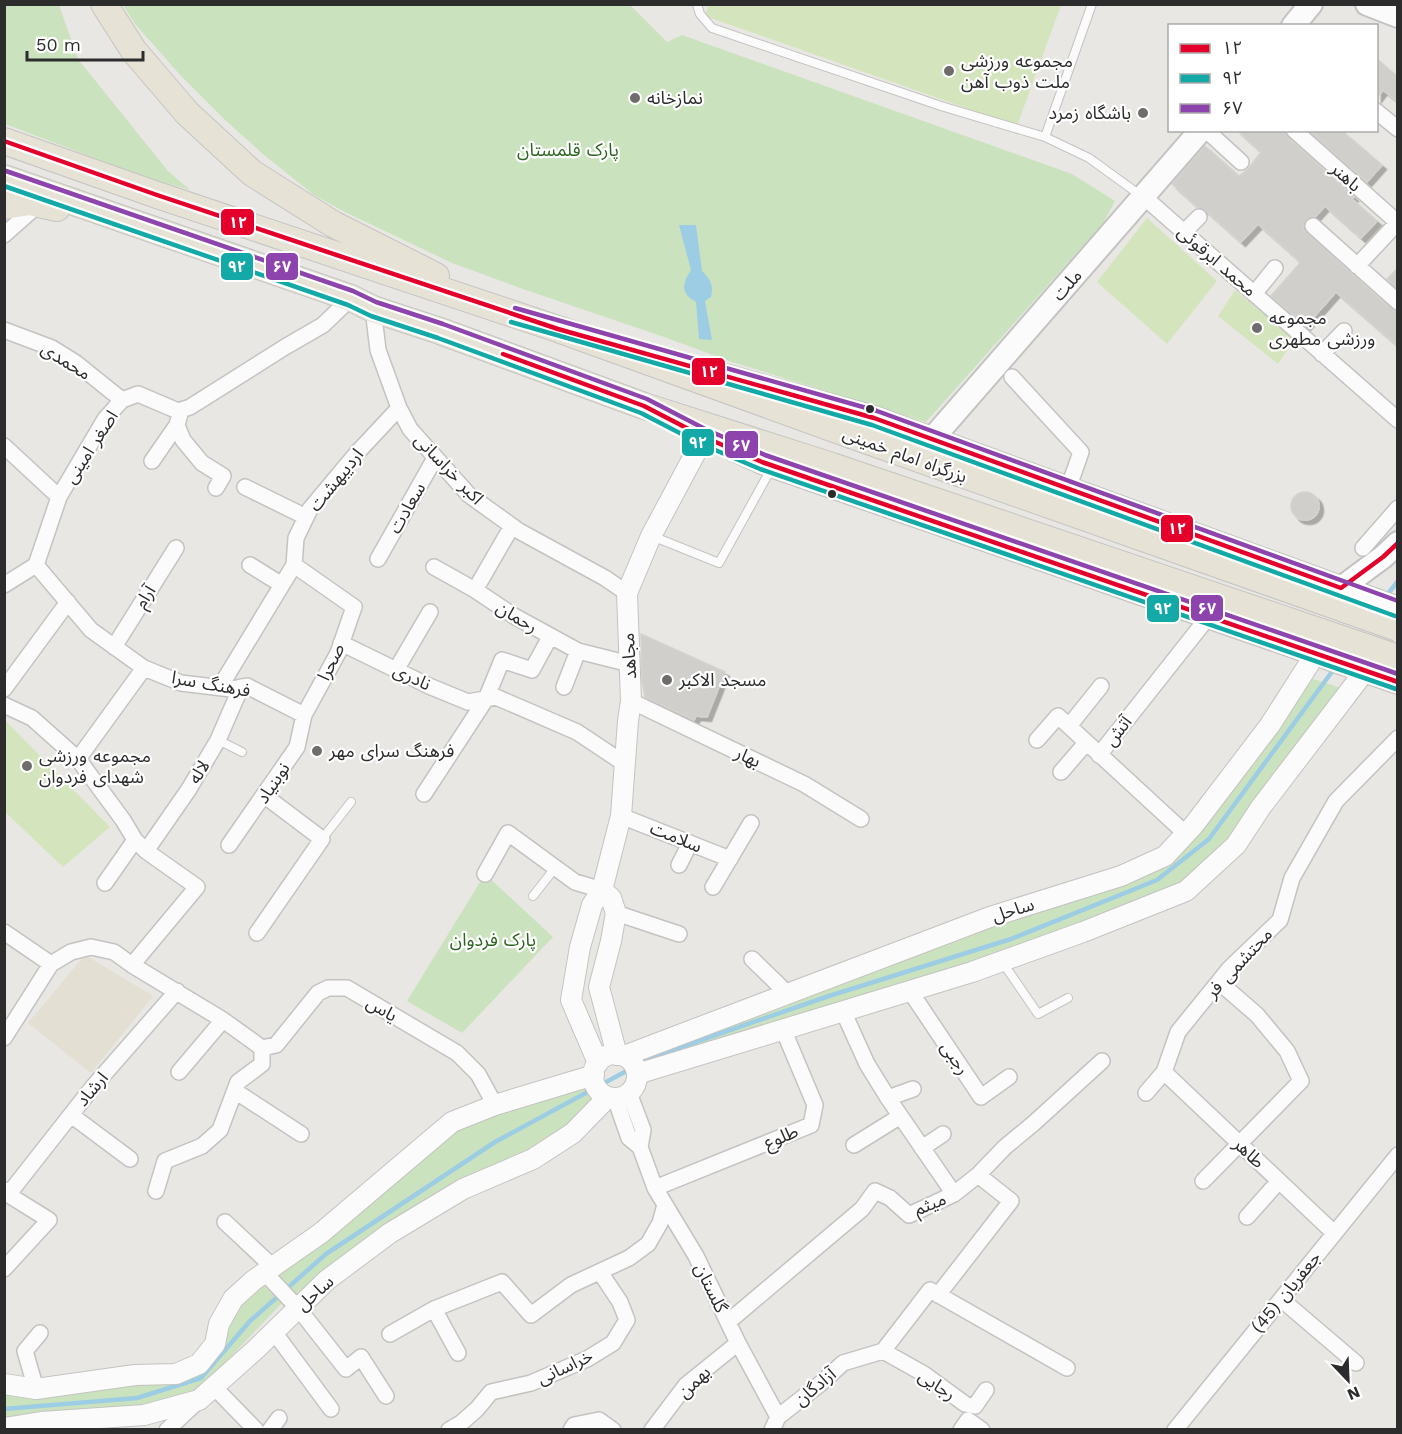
<svg xmlns="http://www.w3.org/2000/svg" width="1402" height="1434" font-family="'Work Sans','Noto Sans Arabic',sans-serif">
  <defs>
    <filter id="shadow"><feDropShadow dx="4.5" dy="4.5" stdDeviation="0" flood-color="#0004"/></filter>
  </defs>
  <rect width="100%" height="100%" fill="#e9e7e3"/>
  <path fill="#e3dfd2" d="M85 955 153 996 91 1073 28 1023Z"/>
  <path fill="#cbe2bf" d="M4 5H59L78 59 168 171 190 190 145 177 5 124Z
    M123 5H630L667 42 682 35 1072 174 1115 201 1104 222 926 422 729 361 664 337 523 289 452 263 345 212 314 195 264 155 224 119 181 76 135 24Z
    M1310 678 1342 688 1231 838 1182 885 1011 951 645 1063 638 1057 1159 866Z
    M485 874 553 937 462 1033 407 1001Z
    M588 1083 592 1098 564 1131 299 1298 276 1272 408 1167 464 1126Z
    M262 1284 282 1303 195 1394 144 1407 5 1420V1392L175 1382 228 1323 240 1303Z"/>
  <path fill="#d4e5bd" d="M709 4 1061 5 1017 126 705 16Z
    M1147 218 1217 281 1167 344 1097 282Z
    M1235 290 1295 339 1278 364 1218 316Z
    M5 720 110 827 63 867 5 812Z"/>
  <path fill="#9dcde4" d="M679 225H696L702 271C710 279 714 285 711 297L705 301 712 340 699 339 696 302C680 293 682 284 691 270Z"/>
  <g fill="none" stroke-linecap="round" stroke-linejoin="round">
    <path stroke="#9dcde4" stroke-width="4.5" d="M1387 595 1398 581
      M640 1064 652 1057 829 996 1011 939 1157 880 1209 839 1334 669
      M4 1409 137 1398 201 1378 250 1321 326 1254 495 1142 632 1068"/>
  </g>
  <path fill="#d1cfcc" stroke="#d4d3cf" stroke-width="1.5" filter="url(#shadow)" d="M1377 59 1398 77V102L1383 90 1377 98Z
    M1237 130H1285L1287 137 1354 197 1352 199 1377 221 1361 238 1325 206 1315 217 1306 219 1303 229 1374 294 1392 309 1398 312V346L1336 292 1306 326 1271 296 1300 263 1293 255 1258 224 1241 242 1205 210 1199 208 1172 184 1205 146 1239 176 1248 169 1261 152Z
    M1309 130H1341L1382 165 1367 182Z
    M1398 268V288L1387 279Z
    M1291 506a14 14 0 1 1 28 0a14 14 0 1 1-28 0Z
    M641 634 725 672 707 717 696 716 694 720 645 697 642 680Z"/>
  <g fill="none" stroke-linecap="round" stroke-linejoin="round">
    <g stroke="#c4c3c2" stroke-width="10">
      <path id="service" d="M697 4 700 14 712 28 941 106 1045 137 1089 158 1140 195
        M1045 137 1092 4
        M652 536 719 563 771 469
        M218 740 242 752
        M322 839 351 802
        M533 896 555 868
        M1003 963 1038 1014 1068 998"/>
    </g>
    <g stroke="#c4c3c2" stroke-width="18">
      <path id="minor" d="M1376 111 1398 129
        M1206 130 1241 162
        M1294 130 1398 223
        M1144 197 1398 420
        M1313 226 1398 302
        M1184 232 1199 217
        M4 235 39 204
        M1357 266 1398 222
        M1254 294 1275 268
        M373 309 378 350 399 408 410 429 469 495 519 531 605 578 627 593
        M4 330 52 348 76 363 122 400
        M1322 354 1344 331
        M1012 377 1081 452 1068 489
        M181 410 177 425 183 440 202 463 223 476 216 488
        M4 446 59 497
        M152 461 177 425
        M245 487 306 517
        M1363 548 1398 508
        M378 559 435 458
        M250 565 282 585
        M434 567 475 590 514 616 578 651 630 664
        M4 585 36 565
        M475 590 512 526
        M341 643 429 686 468 702 496 697 577 732 625 764
        M114 647 176 548
        M396 670 430 612
        M220 687 294 565 296 538 310 509 356 454 399 408
        M564 687 578 651
        M4 689 68 602
        M631 701 804 784 861 819
        M4 705 32 718 78 759 123 820 135 840 146 851 197 887 132 965
        M304 715 247 686 231 689 181 683 144 668 91 630 36 565 59 497 105 419 122 400 138 394 178 411 190 407 285 347 323 325 351 298
        M1069 726 1101 686
        M1037 740 1058 716 1186 834
        M1099 755 1209 616
        M78 759 144 668
        M1061 772 1086 743
        M424 794 486 699 502 660 532 670 550 637
        M621 816 730 859
        M229 845 297 747 304 715 338 653 354 607 294 565
        M146 851 189 789 218 740 241 687
        M679 865 690 843
        M485 874 508 833 575 882 602 890
        M105 883 135 840
        M713 887 751 823
        M616 913 679 934
        M4 932 51 964
        M257 933 322 839 265 796
        M752 959 788 994
        M51 964 71 952 91 947 114 952 132 965 223 1020 262 1048
        M910 991 981 1097 1009 1077
        M843 1011 867 1064 888 1098 954 1194
        M4 1038 51 964
        M262 1048 276 1045 318 993 328 988H347L457 1053 478 1074 495 1105
        M179 1072 223 1020
        M1164 1072 1334 1233
        M235 1091 301 1134
        M629 1093 643 1130 640 1147
        M1146 1093 1164 1072 1178 1032 1229 969 1280 920 1292 878 1336 801 1398 738
        M615 1098 629 1138 640 1147 655 1188 696 1256 738 1343 778 1417 772 1430
        M888 1098 913 1089
        M71 1115 130 1159
        M854 1145 899 1117
        M922 1148 943 1134
        M1203 1181 1301 1081 1287 1051 1257 1015 1219 982
        M655 1188 811 1125 815 1105 783 1029
        M4 1190 11 1191 92 1088 177 991
        M156 1191 165 1161 202 1146 220 1130 238 1082 262 1064V1048
        M4 1192 49 1220 4 1269
        M1247 1217 1279 1181
        M225 1222 273 1267
        M265 1273 298 1308 346 1369 361 1357 386 1396
        M938 1295 1011 1201 978 1175
        M1281 1299 1356 1363
        M434 1309 458 1353
        M728 1322 862 1209 875 1191 890 1198 909 1215 954 1194 978 1175 1005 1147 1034 1123 1102 1061
        M274 1332 331 1409
        M390 1334 434 1309 502 1282 531 1315 571 1285 629 1258 648 1244 660 1223 665 1205
        M883 1351 924 1374 965 1404 975 1406 986 1390
        M214 1387 256 1430
        M36 1389 25 1351 40 1333
        M778 1417 820 1384 843 1363 883 1351 930 1290 1067 1368
        M167 1430 197 1402
        M270 1430 279 1418
        M449 1430 461 1423 477 1409 491 1392 531 1383 587 1359 613 1343 627 1320 620 1302 600 1272
        M571 1430 574 1425 599 1420 613 1430
        M652 1430 686 1385 738 1343
        M961 1430 968 1420 982 1430
        M1175 1430 1398 1155"/>
    </g>
    <g stroke="#c4c3c2" stroke-width="22">
      <path id="tertiary" d="M602 890 611 898 616 913 611 941 599 987 617 1055
        M593 1076a22 22 0 1 1 44 0a22 22 0 1 1-44 0Z
        M624 1056 990 917 1121 876 1165 856 1193 826 1270 725 1316 653
        M598 1063 571 1000 580 947 592 905 602 890 621 816 628 721 631 701 627 593 651 536 704 437
        M637 1074 972 972 1083 932 1186 891 1236 845 1261 807 1365 671
        M4 1384 36 1389 135 1375 176 1374 199 1364 215 1344 219 1324 233 1299 254 1280 321 1233 452 1122 495 1105 594 1075
        M4 1428 41 1422 144 1415 199 1400 255 1350 327 1280 390 1233 463 1189 533 1159 573 1133 608 1097"/>
    </g>
    <g stroke="#c4c3c2" stroke-width="26">
      <path id="secondary" d="M1367 4 1398 16
        M1293 26 1311 4
        M700 369 874 418 1398 609
        M691 430 762 462 1398 682
        M932 439 1201 130
        M1341 588 1383 557 1398 543"/>
    </g>
    <g stroke="#c5c4c2" stroke-width="28">
      <path id="trunk" d="M104 4 134 51 187 113 252 173 333 224 436 276
        M4 141 157 195 558 329 851 435
        M4 178 351 298 373 309 440 331 644 406 832 466
        M4 206 30 202 57 208"/>
    </g>
    <use href="#service" stroke="#fcfbfb" stroke-width="8"/>
    <use href="#minor" stroke="#fcfbfb" stroke-width="15"/>
    <use href="#tertiary" stroke="#fcfbfb" stroke-width="20"/>
    <use href="#secondary" stroke="#fcfbfb" stroke-width="22"/>
    <use href="#trunk" stroke="#e6e2d6" stroke-width="26"/>
    <g stroke="#c5c4c2" stroke-width="28" stroke-linecap="butt">
      <path id="trunk-bridge" d="M851 435 1398 628
        M832 466 1398 658"/>
    </g>
    <use href="#trunk-bridge" stroke="#e6e2d6" stroke-width="26"/>
    <g stroke="#fff" stroke-width="9">
      <path id="bus-1" d="M4 141 157 195 558 329 874 418 1341 588 1383 557 1398 543
        M503 354 644 406 704 437 762 462 1398 682"/>
    </g>
    <g stroke="#fff" stroke-width="9">
      <path id="bus-2" d="M4 186 348 305 371 316 438 338 641 413 701 444 760 469 1396 689
        M511 322 872 425 1395 616"/>
    </g>
    <g stroke="#fff" stroke-width="9">
      <path id="bus-3" d="M6 171 353 291 376 302 443 324 647 399 707 430 765 455 1398 674
        M515 308 877 411 1398 601"/>
    </g>
    <use href="#bus-1" stroke="#e4002b" stroke-width="4.5"/>
    <use href="#bus-2" stroke="#12a9a6" stroke-width="4.5"/>
    <use href="#bus-3" stroke="#8e44ad" stroke-width="4.5"/>
  </g>
  <g fill="#6e6d6c" stroke="#fff" stroke-width="2">
    <circle cx="949" cy="71" r="6"/>
    <circle cx="635" cy="98" r="6"/>
    <circle cx="1143" cy="113" r="6"/>
    <circle cx="1257" cy="328" r="6"/>
    <circle cx="667" cy="680" r="6"/>
    <circle cx="317" cy="751" r="6"/>
    <circle cx="27" cy="766" r="6"/>
  </g>
  <g fill="#2c2c2c" stroke="#fff" stroke-width="2">
    <circle cx="870" cy="409" r="5"/>
    <circle cx="832" cy="494" r="5"/>
  </g>
  <g text-anchor="middle" stroke-width="4.5" stroke-linejoin="round" paint-order="stroke">
    <g font-size="18" fill="#2c2c2c" stroke="#fff" text-anchor="start">
      <text x="961" y="67">مجموعه ورزشی<tspan x="961" dy="21">ملت ذوب آهن</tspan></text>
      <text x="647" y="104">نمازخانه</text>
      <text x="1131" y="119" text-anchor="end">باشگاه زمرد</text>
      <text x="1269" y="324">مجموعه<tspan x="1269" dy="21">ورزشی مطهری</tspan></text>
      <text x="679" y="686">مسجد الاکبر</text>
      <text x="329" y="757">فرهنگ سرای مهر</text>
      <text x="39" y="762">مجموعه ورزشی<tspan x="39" dy="21">شهدای فردوان</tspan></text>
    </g>
    <g font-size="18" fill="#2b6421" stroke="#fff">
      <text x="568" y="156">پارک قلمستان</text>
      <text x="493" y="946">پارک فردوان</text>
    </g>
    <g font-size="18" fill="#2c2c2c" stroke="#fff">
      <text transform="translate(1346 177) rotate(42)" y="6">باهنر</text>
      <text transform="translate(1217 261) rotate(41)" y="6">محمد ابرقوئی</text>
      <text transform="translate(1067 285) rotate(-49)" y="6">ملت</text>
      <text transform="translate(66 361) rotate(32)" y="6">محمدی</text>
      <text transform="translate(91 447) rotate(-57)" y="6">اصغر امینی</text>
      <text transform="translate(905 455) rotate(20)" y="6">بزرگراه امام خمینی</text>
      <text transform="translate(449 469) rotate(46)" y="6">اکبر خراسانی</text>
      <text transform="translate(336 480) rotate(-51)" y="6">اردیبهشت</text>
      <text transform="translate(407 508) rotate(-60)" y="6">سعادت</text>
      <text transform="translate(145 597) rotate(-58)" y="6">آرام</text>
      <text transform="translate(517 617) rotate(31)" y="6">رحمان</text>
      <text transform="translate(629 656) rotate(-93)" y="6">مجاهد</text>
      <text transform="translate(331 662) rotate(-64)" y="6">صحرا</text>
      <text transform="translate(412 677) rotate(25)" y="6">نادری</text>
      <text transform="translate(211 684) rotate(10)" y="6">فرهنگ سرا</text>
      <text transform="translate(1118 731) rotate(-52)" y="6">آتش</text>
      <text transform="translate(748 757) rotate(25)" y="6">بهار</text>
      <text transform="translate(199 772) rotate(-59)" y="6">لاله</text>
      <text transform="translate(273 783) rotate(-56)" y="6">نوبنیاد</text>
      <text transform="translate(676 837) rotate(22)" y="6">سلامت</text>
      <text transform="translate(1013 910) rotate(-18)" y="6">ساحل</text>
      <text transform="translate(1239 963) rotate(-47)" y="6">محتشمی فر</text>
      <text transform="translate(382 1009) rotate(30)" y="6">یاس</text>
      <text transform="translate(955 1058) rotate(56)" y="6">رجبی</text>
      <text transform="translate(92 1089) rotate(-50)" y="6">ارشاد</text>
      <text transform="translate(781 1137) rotate(-22)" y="6">طلوع</text>
      <text transform="translate(1249 1153) rotate(43)" y="6">طاهر</text>
      <text transform="translate(930 1204) rotate(-22)" y="6">میثم</text>
      <text transform="translate(711 1288) rotate(64)" y="6">گلستان</text>
      <text transform="translate(1286 1292) rotate(-51)" y="6">جعفریان (45)</text>
      <text transform="translate(315 1293) rotate(-42)" y="6">ساحل</text>
      <text transform="translate(565 1367) rotate(-25)" y="6">خراسانی</text>
      <text transform="translate(694 1382) rotate(-44)" y="6">بهمن</text>
      <text transform="translate(937 1385) rotate(34)" y="6">رجایی</text>
      <text transform="translate(815 1387) rotate(-40)" y="6">آزادگان</text>
    </g>
  </g>
  <g stroke="#fff" stroke-width="2">
    <rect x="220" y="208" width="35" height="28" rx="6" fill="#e4002b"/>
    <rect x="265" y="252" width="34" height="29" rx="6" fill="#8e44ad"/>
    <rect x="220" y="252" width="34" height="29" rx="6" fill="#12a9a6"/>
    <rect x="691" y="357" width="35" height="29" rx="6" fill="#e4002b"/>
    <rect x="681" y="428" width="34" height="29" rx="6" fill="#12a9a6"/>
    <rect x="724" y="430" width="35" height="29" rx="6" fill="#8e44ad"/>
    <rect x="1160" y="514" width="34" height="29" rx="6" fill="#e4002b"/>
    <rect x="1190" y="594" width="34" height="28" rx="6" fill="#8e44ad"/>
    <rect x="1146" y="594" width="34" height="29" rx="6" fill="#12a9a6"/>
  </g>
  <g font-size="16" text-anchor="middle" font-weight="bold" fill="#fff">
    <text x="238" y="228">۱۲</text>
    <text x="282" y="272">۶۷</text>
    <text x="237" y="272">۹۲</text>
    <text x="709" y="377">۱۲</text>
    <text x="698" y="448">۹۲</text>
    <text x="741" y="451">۶۷</text>
    <text x="1177" y="534">۱۲</text>
    <text x="1207" y="614">۶۷</text>
    <text x="1163" y="614">۹۲</text>
  </g>
  <rect width="1402" height="1434" fill="none" stroke="#2c2c2c" stroke-width="12"/>
  <rect x="1168" y="24" width="210" height="108" fill="#ffffff" stroke="#ababab" stroke-width="1.5"/>
  <rect x="1180" y="44" width="30" height="9" fill="#e4002b" stroke="#ababab" stroke-width="1.5"/>
  <text x="1222" y="54" font-size="18" fill="#2c2c2c">۱۲</text>
  <rect x="1180" y="74" width="30" height="9" fill="#12a9a6" stroke="#ababab" stroke-width="1.5"/>
  <text x="1222" y="84" font-size="18" fill="#2c2c2c">۹۲</text>
  <rect x="1180" y="104" width="30" height="9" fill="#8e44ad" stroke="#ababab" stroke-width="1.5"/>
  <text x="1222" y="114" font-size="18" fill="#2c2c2c">۶۷</text>
  <g transform="translate(1348 1380) rotate(157)" stroke="#ffffff" stroke-width="4.5" paint-order="stroke">
  <path d="M0-4.5L10 22L0 15L-10 22Z" fill="#2c2c2c"/>
  <text y="-9" font-size="16" font-weight="bold" text-anchor="middle" fill="#2c2c2c">N</text>
  </g>
  <path d="M27 51v9h116v-9" fill="none" stroke="#2c2c2c" stroke-width="3"/>
  <text x="36" y="51" font-size="18" fill="#2c2c2c" stroke="#ffffff" stroke-width="4.5" paint-order="stroke">50 m</text>
</svg>
